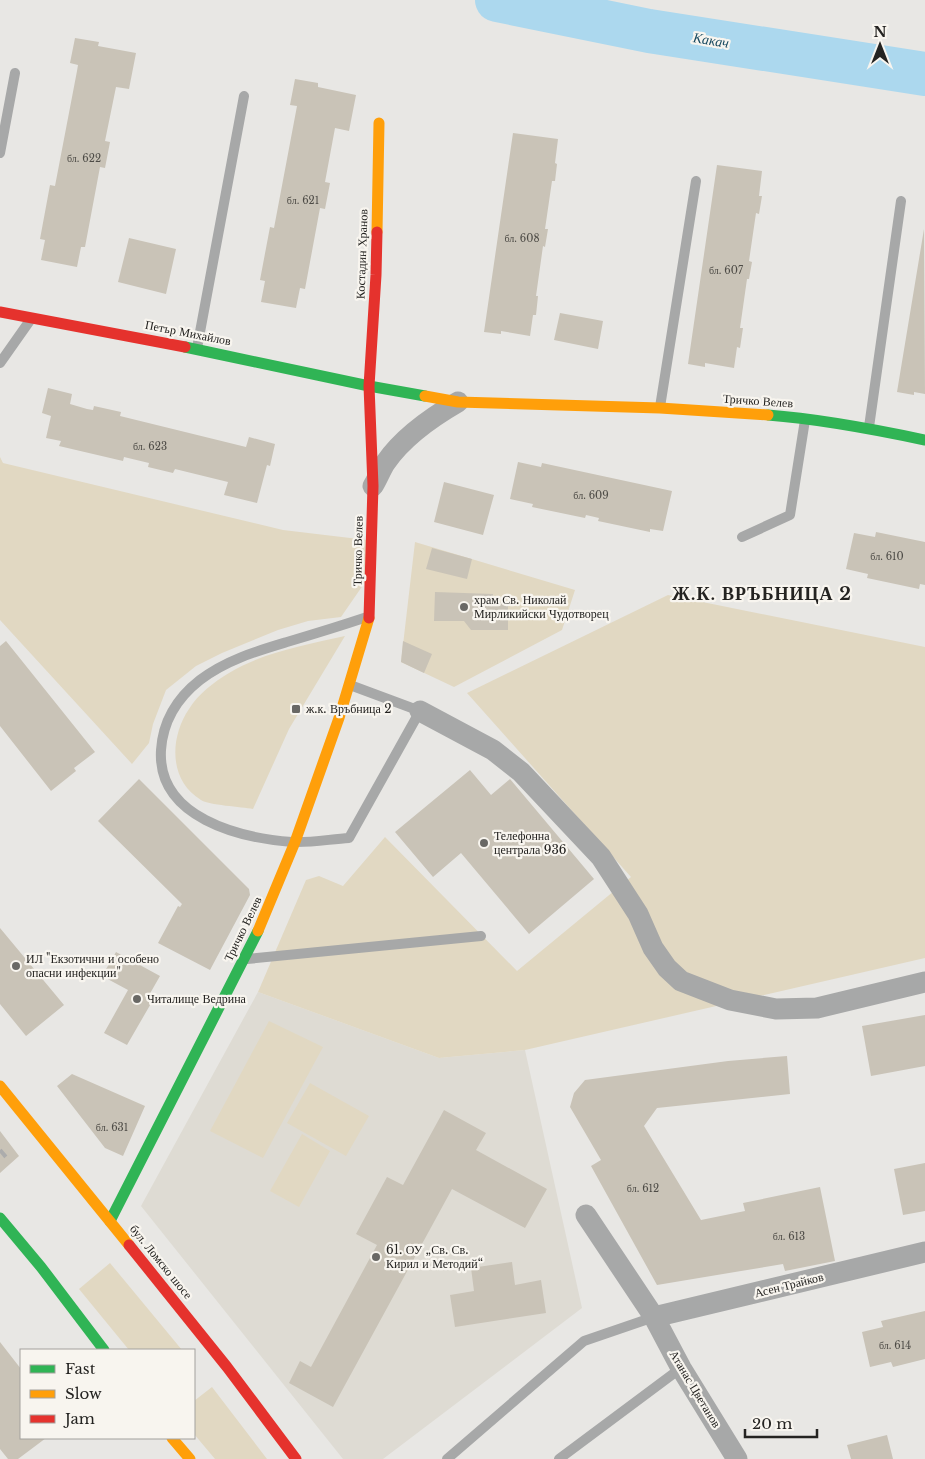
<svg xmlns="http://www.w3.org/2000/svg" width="925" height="1459" font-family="'Libre Baskerville',serif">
  <rect width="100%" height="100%" fill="#e8e7e4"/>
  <path fill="#dedbd3" d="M258 992 439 1058 525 1050 582 1308 383 1459H343L141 1206Z"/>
  <path fill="#e1d8c2" d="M0 457 3 463 283 530 367 540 370 575 341 617 308 621 278 630 222 653 196 666 166 690 153 724 149 743 132 764 0 620Z
    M415 542 575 590 562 630 454 687 401 662Z
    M668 595 925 647V958L525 1050 439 1058 258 992 306 880 319 876 343 886 385 837 517 971 631 877 467 693Z
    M345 636 289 729 253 809C242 807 208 805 201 800 168 780 170 737 189 709 198 694 214 682 229 673 264 652 305 645 345 636Z
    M269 1021 323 1047 263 1158 210 1131Z
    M310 1083 369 1116 346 1156 287 1123Z
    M302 1134 330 1151 299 1207 270 1191Z
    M110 1263 182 1350H129L79 1289Z
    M212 1387 267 1459H215L194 1434V1401Z"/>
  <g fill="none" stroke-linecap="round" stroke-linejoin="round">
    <path stroke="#acd8ee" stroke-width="44" d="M497 0 649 31 925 74"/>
  </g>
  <path fill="#c9c3b7" d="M75 38 99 42 98 46 136 53 129 89 116 87 105 141 110 142 105 168 100 167 85 247H81L77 267 41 260 45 240 40 239 50 185 55 186 77 71 78 65 70 63Z
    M295 79 318 83V87L356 95 349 131 335 128 325 182 330 183 325 209 320 208 305 289 300 288 296 308 261 302 265 281 260 280 270 227 274 228 297 106 290 105Z
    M513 133 558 139 555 163 557 164 555 181H552L545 229H548L545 247 543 246 536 296H538L536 315H533L530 336 501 331V334L484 332Z
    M717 165 762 171 759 196H762L759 214 756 213 749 261 752 262 749 279H747L740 328H743L740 348 737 347 734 368 705 363V367L688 364Z
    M924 229 925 394 914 392V395L897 392Z
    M129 238 176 249 166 294 118 282Z
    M560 313 603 321 598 349 554 340Z
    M48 388 72 394 70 404 87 409 93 410 94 406 121 412 120 416 246 447 249 437 275 444 270 466 267 465 257 503 224 495 228 482 175 469 173 473 148 467 149 463 124 457 123 461 59 446 61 441 46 438 51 416 42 413Z
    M518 462 541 467 542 463 672 491 663 531 650 529V532L598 521 599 518 586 515 585 518 532 507 533 504 510 499Z
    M444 482 494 495 483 535 434 522Z
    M876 532 925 542V585L920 584 919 589 867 578 868 574 846 569 854 533 875 537Z
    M432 548 472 559 467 579 426 569Z
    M435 592 493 594V602H508V630H471L464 621H434Z
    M6 641 95 752 74 768 76 771 51 791 0 726V646Z
    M403 641 432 654 424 673 401 662Z
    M470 770 491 795 510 779 594 879 529 934 461 853 433 877 395 832Z
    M139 779 249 889 250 895 210 970 158 943 178 906 180 907 182 904 98 821Z
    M0 928 64 1005 26 1036 0 1004Z
    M116 952 160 976 148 997 153 1000 127 1045 104 1033 128 990 102 976Z
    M925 1015V1066L871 1076 862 1026Z
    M787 1056 790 1094 657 1108 644 1126 701 1220 745 1211 743 1203 820 1187 835 1261 785 1271 783 1264 657 1285 591 1166 601 1160 570 1107 574 1093 585 1080 728 1061Z
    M72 1074 145 1106 123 1156 105 1148 57 1086Z
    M444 1110 486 1133 476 1150 547 1189 525 1228 452 1189 333 1407 289 1383 300 1361 311 1367 377 1245 356 1234 387 1177 403 1185Z
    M0 1131 19 1156 0 1173Z
    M925 1163V1211L903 1215 894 1169Z
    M512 1262 515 1285 541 1280 546 1313 455 1327 450 1295 474 1291 471 1268Z
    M925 1311V1359L893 1367 891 1362 870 1367 862 1332 883 1327 881 1321Z
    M0 1342 21 1369V1438H46L18 1459H8L0 1449Z
    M887 1435 893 1459H851L847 1445Z"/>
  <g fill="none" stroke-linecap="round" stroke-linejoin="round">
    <path stroke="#a7a8a8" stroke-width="10" d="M0 153 15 73
      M197 348 244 96
      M0 363 31 319
      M660 407 696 181
      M869 427 901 201
      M742 537 790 515 805 420
      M350 685 420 711 349 838C331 839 311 843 292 842 240 838 157 818 161 750 163 720 177 698 200 680 226 660 257 651 287 642 314 634 340 626 367 617
      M247 959 481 936
      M447 1459 584 1341 654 1317
      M559 1459 681 1368"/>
    <path stroke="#a7a8a8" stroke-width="21" d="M373 486C378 478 381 469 386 462 404 436 432 417 458 402
      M420 711 493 750 521 772 601 857 638 914 653 948 667 968 681 981 730 1000 776 1009 817 1008 925 982
      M586 1215 654 1317 681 1368 737 1459
      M654 1317 925 1252"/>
    <path stroke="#30b455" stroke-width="11" d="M185 347 369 386 425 396
      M768 415C821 419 873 429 925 440
      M0 1218 41 1267 104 1350
      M110 1221 258 931"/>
    <path stroke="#ff9f0a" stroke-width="11" d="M377 232 379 123
      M425 396 458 402 660 408 768 415
      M258 931 295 842 339 718 369 618
      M0 1086 129 1245
      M172 1438 190 1459"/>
    <path stroke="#e5322d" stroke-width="11" d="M0 312 185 347
      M369 618 373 486 369 386 376 275 377 232
      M129 1245 227 1367 296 1459"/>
    <path stroke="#acacac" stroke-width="4" stroke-dasharray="9 9" stroke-linecap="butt" d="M0 1150 11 1163"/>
  </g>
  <g fill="#696865" stroke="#f8f5ef" stroke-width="2">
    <circle cx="464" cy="607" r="5"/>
    <rect x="291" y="704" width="10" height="10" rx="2.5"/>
    <circle cx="484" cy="843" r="5"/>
    <circle cx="16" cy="966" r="5"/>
    <circle cx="137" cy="999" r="5"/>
    <circle cx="376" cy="1257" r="5"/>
  </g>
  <g text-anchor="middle" stroke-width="4.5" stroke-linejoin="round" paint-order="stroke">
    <g font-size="10" fill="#4d4b46">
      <text x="84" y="162">бл. 622</text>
      <text x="303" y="204">бл. 621</text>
      <text x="522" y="242">бл. 608</text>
      <text x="726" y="274">бл. 607</text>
      <text x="150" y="450">бл. 623</text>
      <text x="591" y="499">бл. 609</text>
      <text x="887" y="560">бл. 610</text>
      <text x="112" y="1131">бл. 631</text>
      <text x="643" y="1192">бл. 612</text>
      <text x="789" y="1240">бл. 613</text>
      <text x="895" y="1349">бл. 614</text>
    </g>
    <g font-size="12" fill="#242321" stroke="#f8f5ef">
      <text transform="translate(362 254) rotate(-88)" y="4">Костадин Хранов</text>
      <text transform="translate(188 333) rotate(11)" y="4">Петър Михайлов</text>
      <text transform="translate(758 401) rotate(4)" y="4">Тричко Велев</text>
      <text transform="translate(358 551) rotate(-89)" y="4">Тричко Велев</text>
      <text transform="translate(243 929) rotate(-64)" y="4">Тричко Велев</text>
      <text transform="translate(161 1262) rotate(51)" y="4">бул. Ломско шосе</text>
      <text transform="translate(789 1285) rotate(-14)" y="4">Асен Трайков</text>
      <text transform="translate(695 1389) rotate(59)" y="4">Атанас Цветанов</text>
    </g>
    <g font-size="12" fill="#242321" stroke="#f8f5ef" text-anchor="start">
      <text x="474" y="604">храм Св. Николай<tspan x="474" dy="14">Мирликийски Чудотворец</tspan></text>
      <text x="306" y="713">ж.к. Връбница 2</text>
      <text x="494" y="840">Телефонна<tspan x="494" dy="14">централа 936</tspan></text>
      <text x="26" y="963">ИЛ "Екзотични и особено<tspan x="26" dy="14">опасни инфекции"</tspan></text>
      <text x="147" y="1003">Читалище Ведрина</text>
      <text x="386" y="1254">61. ОУ „Св. Св.<tspan x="386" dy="14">Кирил и Методий“</tspan></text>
    </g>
    <g font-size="14" font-style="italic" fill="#15485f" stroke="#f8f5ef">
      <text transform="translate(711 40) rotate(9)" y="5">Какач</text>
    </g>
    <g font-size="18" font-weight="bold" letter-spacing="1" fill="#242321" stroke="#f8f5ef">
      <text x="762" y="600">Ж.К. ВРЪБНИЦА 2</text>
    </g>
  </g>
  <rect x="20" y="1349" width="175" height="90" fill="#f8f5ef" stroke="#a3a19d"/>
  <rect x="30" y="1365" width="25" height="8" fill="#30b455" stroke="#a3a19d"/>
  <text x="65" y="1374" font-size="15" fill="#242321">Fast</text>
  <rect x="30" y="1390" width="25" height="8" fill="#ff9f0a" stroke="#a3a19d"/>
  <text x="65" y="1399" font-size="15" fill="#242321">Slow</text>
  <rect x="30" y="1415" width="25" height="8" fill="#e5322d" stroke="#a3a19d"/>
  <text x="65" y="1424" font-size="15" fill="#242321">Jam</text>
  <g transform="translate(880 45)" stroke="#f8f5ef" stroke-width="4" paint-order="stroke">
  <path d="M0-4L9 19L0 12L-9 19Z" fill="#242321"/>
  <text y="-8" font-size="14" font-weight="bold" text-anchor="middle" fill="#242321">N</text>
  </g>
  <path d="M745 1429v8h72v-8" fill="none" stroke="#242321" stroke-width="2.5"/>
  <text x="752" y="1429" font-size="15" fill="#242321" stroke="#f8f5ef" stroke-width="4" paint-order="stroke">20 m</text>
</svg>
